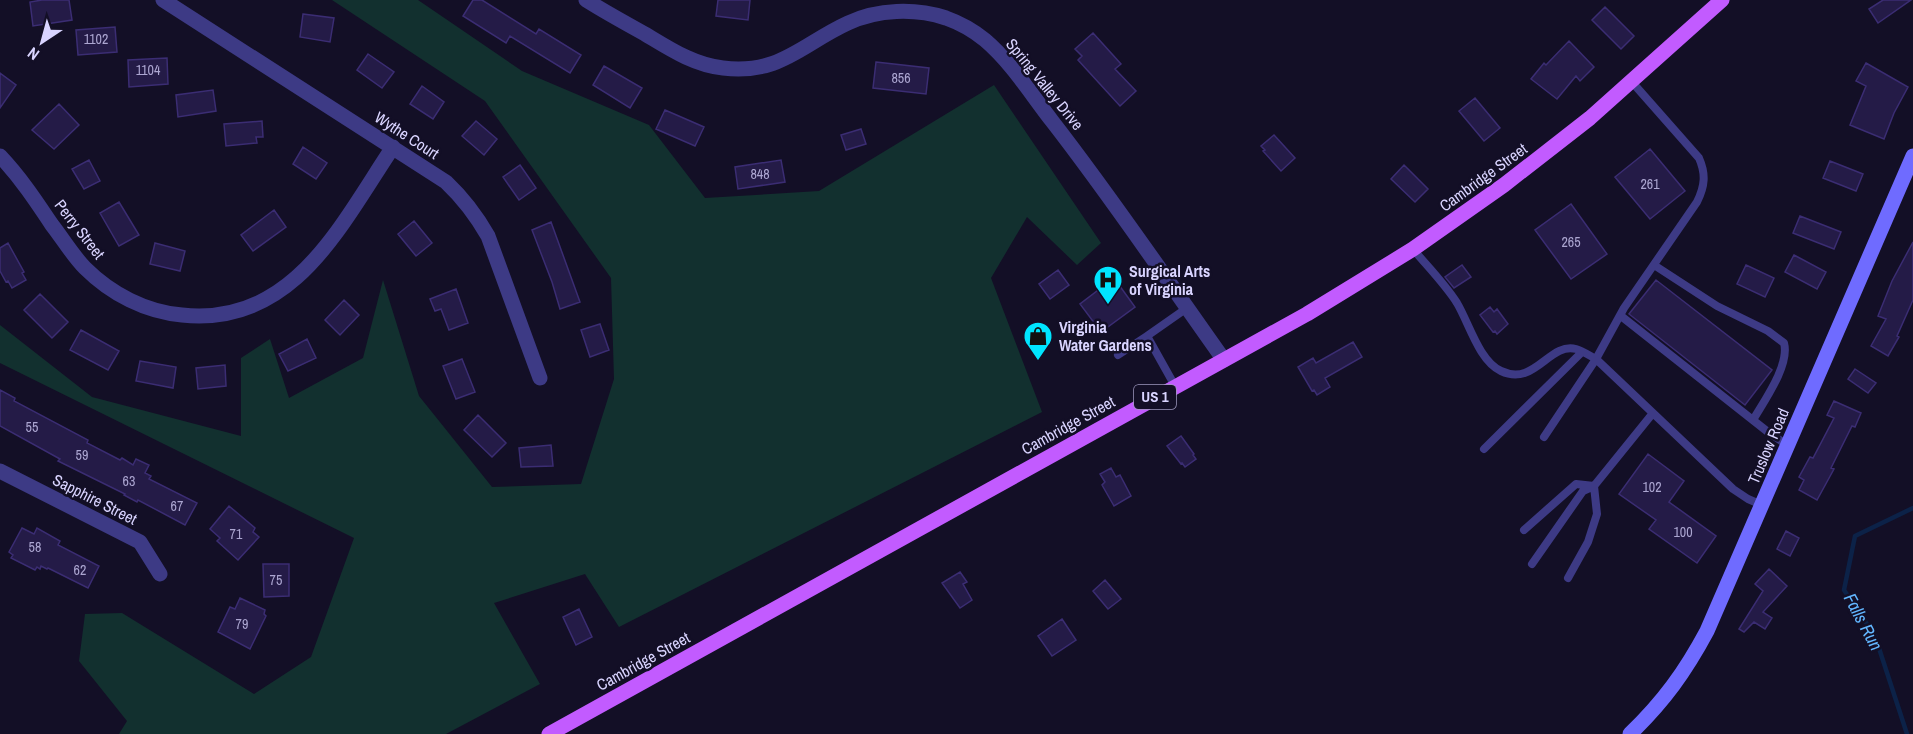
<svg xmlns="http://www.w3.org/2000/svg" width="1913" height="734" font-family="'Archivo Narrow',sans-serif">
  <rect width="100%" height="100%" fill="#130f26"/>
  <path fill="#12302f" d="M332 0H418L522 71 649 125 705 198 819 191 994 85 1101 243 1077 265 1027 217 991 278 1042 412 619 627 585 574 494 603 540 684 446 734H119L127 721 79 661 85 614 122 613 254 694 311 657 354 538 0 363V325L92 397 241 436V358L270 339 289 398 363 358 383 280 419 396 492 487 581 484 614 379 611 278 485 101Z"/>
  <g fill="none" stroke-linecap="round" stroke-linejoin="round">
    <path stroke="#0c2248" stroke-width="4.5" d="M1907 734 1875 636 1844 590 1855 536 1913 508"/>
  </g>
  <path fill="#241b47" stroke="#3b2d73" stroke-width="1.5" d="M42 0H69L72 20 33 26 30 2Z
    M473 0H482L536 34 539 29 581 55 570 73 510 36 506 43 463 16Z
    M718 0H750L748 20 716 16Z
    M1883 0H1911L1878 23 1869 9Z
    M1605 7 1634 36 1621 49 1592 20Z
    M303 14 334 18 330 42 300 37Z
    M115 27 117 52 78 55 76 30Z
    M1093 33 1121 64 1115 69 1136 91 1120 106 1078 60 1082 56 1075 49Z
    M1569 41 1594 67 1580 81 1576 76 1557 99 1531 79 1544 63 1546 65Z
    M368 54 394 72 382 88 357 70Z
    M167 58 168 84 129 87 128 60Z
    M876 62 929 68 926 94 873 88Z
    M1866 63 1908 87 1894 113 1884 139 1850 125 1866 86 1856 81Z
    M604 66 642 88 630 108 593 85Z
    M0 73 16 85 0 108Z
    M422 86 444 102 433 119 410 104Z
    M213 90 216 111 178 117 176 95Z
    M1475 98 1500 128 1484 141 1459 111Z
    M59 104 79 125 54 149 32 130Z
    M665 110 704 127 695 146 656 129Z
    M262 121 263 137H256L257 143 226 146 224 124Z
    M476 121 497 139 484 155 462 136Z
    M861 129 866 144 846 150 841 135Z
    M1274 135 1295 158 1281 171 1263 151 1265 150 1261 146Z
    M303 147 327 163 316 179 293 164Z
    M1650 149 1685 191 1650 219 1615 177Z
    M89 160 100 181 84 189 72 169Z
    M781 160 785 182 738 189 735 167Z
    M1830 161 1863 174 1856 191 1823 178Z
    M520 165 536 188 519 200 503 177Z
    M1404 165 1428 189 1415 202 1391 179Z
    M119 202 139 235 119 246 100 213Z
    M1571 204 1607 254 1571 279 1535 230Z
    M274 210 286 227 253 251 241 235Z
    M1800 216 1841 232 1834 249 1793 233Z
    M414 221 432 243 416 256 398 234Z
    M551 222 580 302 560 309 552 282 532 230Z
    M1913 242V300L1897 336 1899 337 1888 356 1871 346 1886 319 1878 316 1892 281Z
    M8 243 24 272 22 273 26 280 12 288 8 281 6 282 0 271V248Z
    M155 243 185 251 180 271 150 264Z
    M1794 255 1826 272 1817 289 1785 272Z
    M1462 265 1471 277 1454 288 1445 277Z
    M1746 265 1774 278 1765 297 1737 284Z
    M1058 270 1069 285 1050 299 1039 284Z
    M1114 278 1135 307 1101 332 1080 304Z
    M1656 280 1772 370 1745 405 1629 314Z
    M456 289 468 323 449 330 441 309 435 311 430 299Z
    M40 294 68 322 52 338 24 310Z
    M344 300 359 315 340 335 325 320Z
    M1490 307 1494 312 1497 309 1508 324 1497 334 1495 331 1493 332 1480 315Z
    M600 324 609 350 590 357 581 330Z
    M81 330 119 351 108 370 70 350Z
    M307 339 316 358 288 371 279 354Z
    M1353 342 1362 357 1325 378 1330 387 1317 395 1314 390 1312 391 1298 367 1313 358 1316 363Z
    M462 359 475 392 456 399 443 366Z
    M140 361 176 367 173 388 136 381Z
    M225 365 226 386 198 389 196 368Z
    M1855 369 1876 383 1868 393 1848 379Z
    M0 390 15 398 14 401 88 440 87 443 120 460 122 458 133 465 136 459 149 465 145 473 151 476 149 479 197 503 185 525 138 500 137 502 124 495 125 494 58 461 60 459 0 426Z
    M1834 401 1861 413 1855 427 1852 426 1831 468 1834 469 1817 500 1799 490 1804 480 1799 477 1810 457 1813 458 1834 418 1827 415Z
    M478 415 506 443 492 457 464 430Z
    M1181 436 1194 454 1193 455 1196 459 1185 467 1182 463 1181 464 1167 446Z
    M551 445 553 466 521 467 519 448Z
    M1648 454 1684 481 1669 502 1716 536 1697 563 1649 529 1656 520 1619 494Z
    M1111 468 1116 477 1120 475 1131 496 1114 506 1102 485 1105 482 1100 474Z
    M229 506 255 528 253 532 259 537 238 560 217 541 220 538 210 529Z
    M22 528 34 534 37 528 60 541 58 545 99 566 88 588 48 568 47 569 41 566 40 569 37 567 35 570 11 558 13 555 9 552Z
    M1786 531 1799 538 1790 556 1777 549Z
    M263 564H289V596L264 597Z
    M1769 569 1787 586 1763 612 1772 618 1765 629 1754 622 1744 632 1739 629 1763 591 1755 584Z
    M960 572 967 582 963 584 972 600 960 608 942 583Z
    M1105 580 1121 599 1108 609 1093 591Z
    M240 598 265 610 264 614 266 616 250 649 218 632 230 607 235 609Z
    M579 609 592 637 576 645 563 617Z
    M1062 619 1076 640 1052 656 1038 636Z"/>
  <g fill="none" stroke-linecap="round" stroke-linejoin="round">
    <path stroke="#3d3a85" stroke-width="8" d="M1632 82 1699 158C1706 174 1705 186 1697 202L1624 308 1596 359 1733 489 1748 499 1762 505
      M1413 249C1427 266 1445 284 1457 303 1469 323 1479 361 1501 371 1535 387 1549 342 1576 349 1583 351 1590 356 1596 359L1544 437
      M1654 265 1717 306 1768 331 1784 343C1790 365 1764 401 1753 420
      M1621 316 1768 432 1787 445
      M1147 336 1187 308
      M1118 355 1147 336 1175 386
      M1484 449 1582 352
      M1524 530 1576 484 1594 486 1597 514 1588 542 1568 578
      M1532 564 1583 491 1594 486 1653 413"/>
    <path stroke="#3d3a85" stroke-width="15" d="M163 0 446 182C464 199 476 215 488 236L540 378
      M586 0C605 12 625 23 645 34 670 49 694 65 723 68 780 75 802 44 848 23 878 9 915 8 946 18 960 23 974 31 985 40 1011 62 1031 94 1052 121 1112 198 1167 280 1224 360
      M0 156C20 177 36 201 52 225 63 239 73 256 85 268 111 294 146 312 182 315 293 327 340 226 393 147
      M0 471 140 542 160 574"/>
    <path stroke="#6f6bff" stroke-width="15" d="M1630 734C1664 701 1685 672 1707 631L1913 156"/>
    <path stroke="#c25bff" stroke-width="15" d="M549 734 1307 314 1413 249 1504 185 1590 118 1722 0"/>
  </g>
  <defs>
    <g id="hospital-pin" transform="scale(1.5)"><path d="M0 17L-7.5 6A9.5 9.5 0 1 1 7.5 6Z" fill="#00e5ff" stroke="#130f26"/><path d="M-5-5h3v3.5h4V-5h3V5h-3V1.5h-4V5h-3Z" fill="#111"/></g>
    <g id="shop-pin" transform="scale(1.5)"><path d="M0 17L-7.5 6A9.5 9.5 0 1 1 7.5 6Z" fill="#00e5ff" stroke="#130f26"/><path d="M-5-2.5h2.3a2.7 3.5 0 0 1 5.4 0H5L5.5 6h-11ZM-1.5-2.5h3a1.5 2.3 0 0 0-3 0Z" fill="#111"/></g>
  </defs>
  <g fill-rule="evenodd">
    <use href="#hospital-pin" x="1108" y="280"/>
    <use href="#shop-pin" x="1038" y="336"/>
  </g>
  <g text-anchor="middle" stroke-width="5" stroke-linejoin="round" paint-order="stroke">
    <g font-size="14" fill="#aca6d1">
      <text x="96" y="44">1102</text>
      <text x="148" y="75">1104</text>
      <text x="901" y="83">856</text>
      <text x="760" y="179">848</text>
      <text x="1650" y="189">261</text>
      <text x="1571" y="247">265</text>
      <text x="32" y="432">55</text>
      <text x="82" y="460">59</text>
      <text x="129" y="486">63</text>
      <text x="1652" y="492">102</text>
      <text x="177" y="511">67</text>
      <text x="1683" y="537">100</text>
      <text x="236" y="539">71</text>
      <text x="35" y="552">58</text>
      <text x="80" y="575">62</text>
      <text x="276" y="585">75</text>
      <text x="242" y="629">79</text>
    </g>
    <rect fill="#130f26" stroke="#9e99be" stroke-width="1.5" x="1134" y="385" width="42" height="24" rx="4.5"/>
    <g font-size="15" font-weight="bold" fill="#d9d4ff">
      <text x="1155" y="402">US 1</text>
    </g>
    <g font-size="16" fill="#d9d4ff" stroke="#130f26">
      <text transform="translate(1045 84) rotate(51)" y="6">Spring Valley Drive</text>
      <text transform="translate(407 135) rotate(33)" y="6">Wythe Court</text>
      <text transform="translate(1483 177) rotate(-36)" y="6">Cambridge Street</text>
      <text transform="translate(80 229) rotate(52)" y="6">Perry Street</text>
      <text transform="translate(1068 425) rotate(-29)" y="6">Cambridge Street</text>
      <text transform="translate(1768 446) rotate(-67)" y="6">Truslow Road</text>
      <text transform="translate(95 499) rotate(27)" y="6">Sapphire Street</text>
      <text transform="translate(643 661) rotate(-29)" y="6">Cambridge Street</text>
    </g>
    <g font-size="16" font-weight="bold" fill="#d9d4ff" stroke="#130f26" text-anchor="start">
      <text x="1129" y="277">Surgical Arts<tspan x="1129" dy="18">of Virginia</tspan></text>
      <text x="1059" y="333">Virginia<tspan x="1059" dy="18">Water Gardens</tspan></text>
    </g>
    <g font-size="18" font-style="italic" fill="#62b6ff" stroke="#130f26">
      <text transform="translate(1863 622) rotate(62)" y="6">Falls Run</text>
    </g>
  </g>
  <g transform="translate(42 42) rotate(216)" stroke="#130f26" stroke-width="4.5" paint-order="stroke">
  <path d="M0-4.5L10 22L0 15L-10 22Z" fill="#d9d4ff"/>
  <text y="-9" font-size="16" font-weight="bold" text-anchor="middle" fill="#d9d4ff">N</text>
  </g>
</svg>
